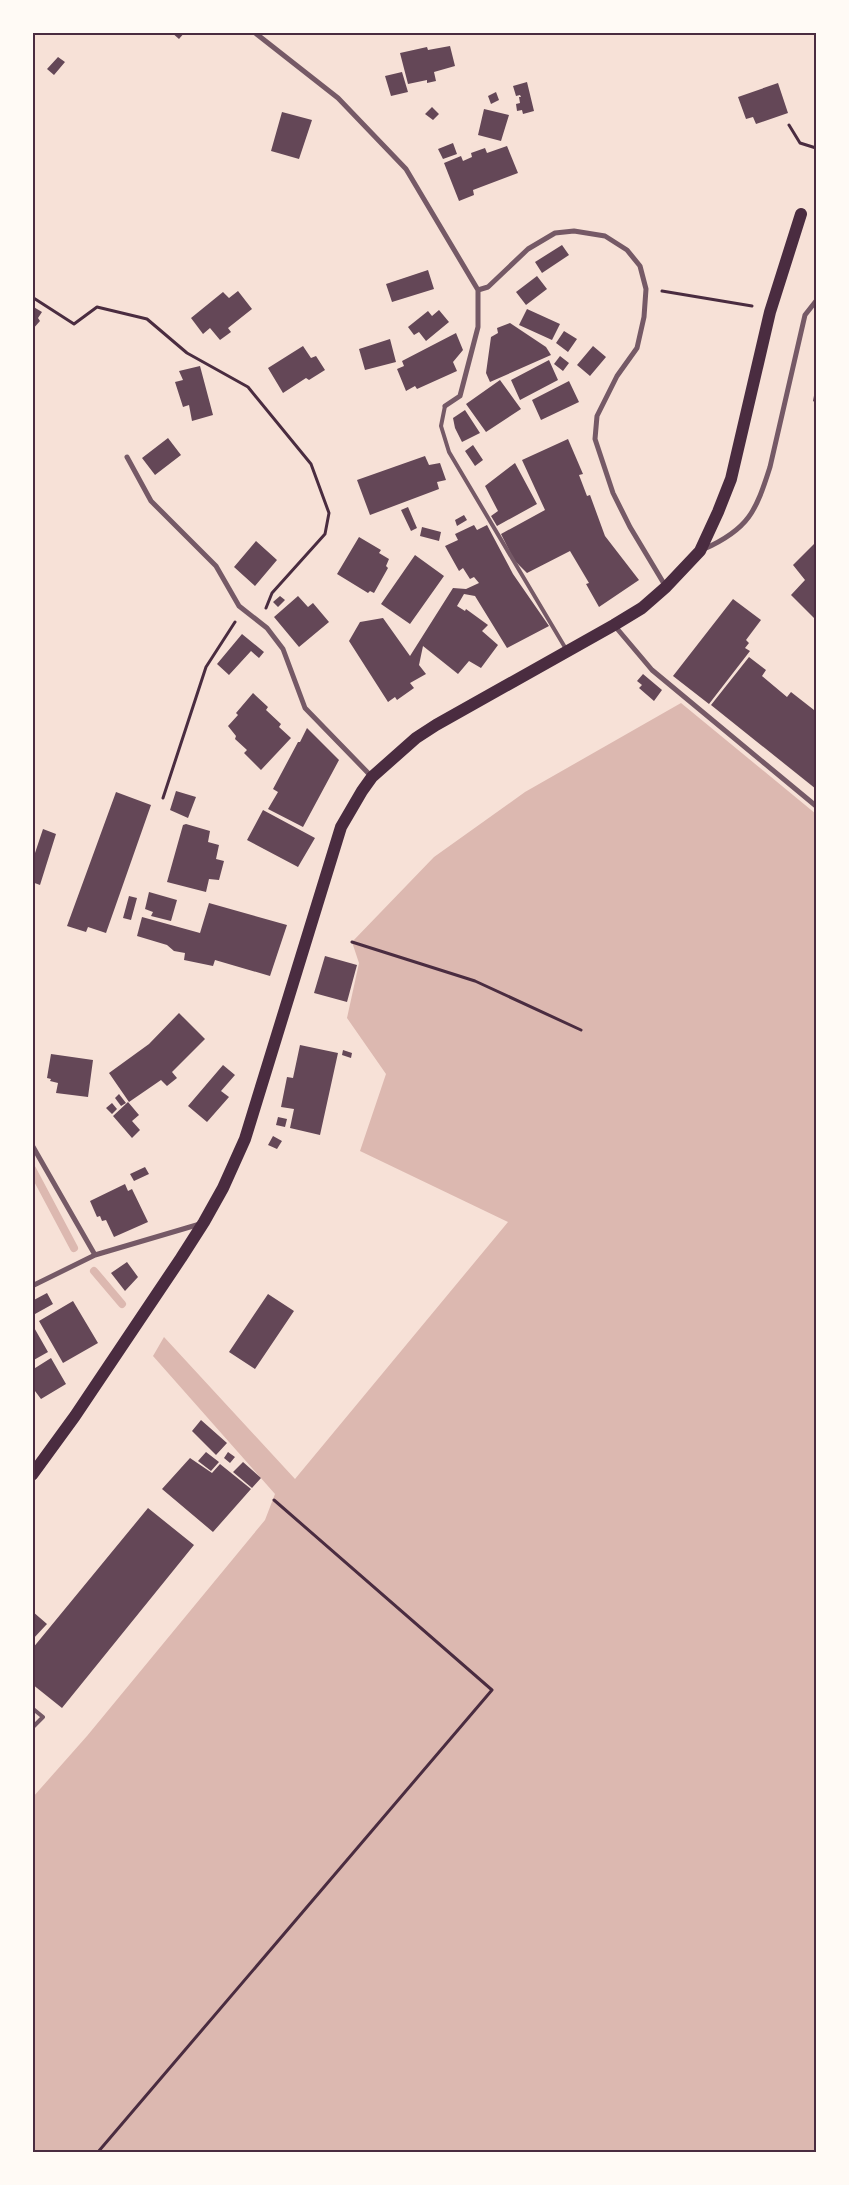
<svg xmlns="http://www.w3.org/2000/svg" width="849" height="2185" font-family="Figtree,sans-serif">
  <rect width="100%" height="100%" fill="#f7e1d7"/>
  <path fill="#dcb8b0" d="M681 703 816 814V2152H33V1797L87 1736 265 1520 275 1494 153 1356 164 1337 295 1479 508 1222 360 1151 386 1074 347 1018 359 963 352 942 434 857 525 792Z"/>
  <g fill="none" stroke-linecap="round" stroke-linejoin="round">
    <path stroke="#dcb8b0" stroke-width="8" d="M32 1169 74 1248
      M94 1271 122 1304"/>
  </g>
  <path fill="#644757" d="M171 32H185L179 39Z
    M450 46 455 66 434 72 436 81 427 83V80L408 84 400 53 427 47 428 50Z
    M58 57 65 62 54 75 47 69Z
    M402 72 408 92 391 96 385 76Z
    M527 82 534 111 523 114 522 110 517 111 516 104 520 103 519 97H521L520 95 516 96 513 86Z
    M778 83 788 113 756 124 753 117 746 119 738 97Z
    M496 92 499 100 491 104 488 96Z
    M432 107 439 114 433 120 425 114Z
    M484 109 509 115 501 141 478 135Z
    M282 112 312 120 299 159 271 151Z
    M453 143 457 154 443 159 438 149Z
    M507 146 518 173 473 190 474 195 459 201 444 163 461 156 463 161 472 157 471 153 485 148 487 153Z
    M562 245 569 255 542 273 535 262Z
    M428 270 434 289 392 302 386 284Z
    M537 276 547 289 526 305 516 292Z
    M238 291 252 309 228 328 231 332 220 340 210 328 203 334 191 318 223 292 229 298Z
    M32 306 42 312 38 318 40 321 32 330Z
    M527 309 560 324 552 340 519 325Z
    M439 310 449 322 426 341 419 332 414 335 408 327 428 311 432 316Z
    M510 323 546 347 551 355 490 382 486 373 491 337 498 333 497 328Z
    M564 331 577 339 568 352 556 343Z
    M456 333 463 350 453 362 457 371 417 389 415 386 406 391 397 369 404 366 402 361Z
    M390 339 396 362 365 370 359 349Z
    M303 346 311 358 316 356 325 370 309 380 306 378 283 393 268 368Z
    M593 346 606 357 590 376 577 365Z
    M560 356 569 363 563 371 554 364Z
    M549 360 558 380 520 400 511 380Z
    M200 366 213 415 192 421 189 405 183 407 175 382 183 380 179 371Z
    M500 380 521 409 486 432 466 404Z
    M569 381 579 402 541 420 532 400Z
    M816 385V403L813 401Z
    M465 410 480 433 462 442 455 428 453 418Z
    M168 438 181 455 155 475 142 458Z
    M568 439 583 474 579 475 587 496 590 495 605 536 639 580 599 607 586 584 589 583 570 551 527 573 514 560 501 534 545 510 522 460Z
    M473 445 483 460 475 466 465 451Z
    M425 456 429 465 440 463 446 480 437 482 439 489 370 515 357 480Z
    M515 463 537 504 497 526 491 516 498 511 485 486Z
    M408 507 417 528 411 531 401 510Z
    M464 515 467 520 457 526 455 520Z
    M474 525 477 530 487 525 513 574 549 626 507 648 475 596 464 594 457 606 465 611 466 609 488 625 482 631 498 645 481 668 469 661 458 674 423 646 419 665 426 674 410 683 414 688 397 700 395 697 388 702 349 641 360 622 383 618 410 656 453 588 466 589 479 583 474 577 470 579 463 568 459 571 445 546 458 540 455 534Z
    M422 527 441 532 439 541 420 536Z
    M359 537 381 550 379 553 389 559 386 566 388 568 374 593 370 591 368 593 337 574Z
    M256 541 277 560 255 586 234 567Z
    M816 542V620L791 595 805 580 793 565Z
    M415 555 444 576 410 624 381 604Z
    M280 596 285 600 278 607 273 602Z
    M298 596 308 607 313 603 329 622 299 647 274 617Z
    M733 599 761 620 746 640 749 643 745 648 750 651 709 704 673 676Z
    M242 634 264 652 259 658 251 651 229 675 217 664Z
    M749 657 766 670 762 676 787 697 791 692 814 710 816 708V789L711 705Z
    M643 674 662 690 654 701 639 688 642 685 637 681Z
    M253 693 268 707 266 710 281 724 279 727 291 738 261 770 244 753 247 750 235 739 236 736 228 726 238 715 236 713Z
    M307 728 339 760 303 827 268 809 278 792 273 789 298 742H300Z
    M176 791 196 797 188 818 170 810Z
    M116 792 151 805 106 933 88 927 86 932 67 926Z
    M263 810 315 838 298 867 247 840Z
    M186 824 210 831 208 842 219 845 216 859 224 861 219 880 209 879 206 892 167 882 183 825Z
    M43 829 56 834 40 885 32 882V862Z
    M149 892 177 900 171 921 151 916 153 912 145 909Z
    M129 896 137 898 131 920 123 918Z
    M209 903 287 925 270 976 215 960 213 966 184 960 185 953 174 951 167 945 137 936 142 917 200 933Z
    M325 956 357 965 347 1002 314 993Z
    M179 1013 205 1039 172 1072 177 1078 167 1086 161 1080 129 1102 109 1073 149 1044Z
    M300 1045 338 1053 320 1135 290 1128 294 1109 281 1107 287 1077 293 1078Z
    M343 1050 352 1053 351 1058 342 1055Z
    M51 1054 93 1060 88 1097 56 1093 58 1083 50 1081 51 1079 47 1078Z
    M223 1065 235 1075 221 1091 229 1097 207 1122 188 1106Z
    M119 1094 126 1103 121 1106 115 1098Z
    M128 1102 139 1115 132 1121 140 1130 132 1138 113 1116Z
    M112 1103 117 1109 112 1114 106 1108Z
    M278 1117 287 1119 285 1127 276 1125Z
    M273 1136 282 1141 277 1149 268 1145Z
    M145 1167 149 1174 134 1181 130 1174Z
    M125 1184 128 1191 132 1189 148 1222 114 1237 106 1220 102 1221 100 1216 97 1217 90 1201Z
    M127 1262 138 1277 125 1291 111 1273Z
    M47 1293 53 1304 35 1314 32 1310V1301Z
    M268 1294 294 1311 255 1369 229 1352Z
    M73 1301 98 1343 63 1363 39 1321Z
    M32 1324 48 1352 32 1361Z
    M51 1358 66 1384 41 1399 32 1387V1370Z
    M201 1420 227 1443 216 1455 192 1431Z
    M206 1452 219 1462 211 1471 198 1461Z
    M228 1452 235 1457 230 1463 224 1458Z
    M190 1458 212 1473 220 1464 251 1489 213 1532 162 1489Z
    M243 1462 261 1478 252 1488 233 1472Z
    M148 1508 194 1545 62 1708 32 1684V1649Z
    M32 1611 47 1624 32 1640Z"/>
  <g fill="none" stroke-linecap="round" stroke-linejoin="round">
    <path stroke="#4a2c40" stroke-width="3" d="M789 125 800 143 816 148
      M662 291 752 306
      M32 297 74 324 97 307 147 319 187 353 248 387 311 464 329 513 325 534 272 593 266 608
      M163 798 206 667 235 622
      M352 942 475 981 581 1030
      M98 2152 492 1690 274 1500"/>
    <path stroke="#755966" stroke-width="4" d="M445 406 441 426 449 452 566 649
      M32 1708 43 1717 32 1728"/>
    <path stroke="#755966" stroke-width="5" d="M254 32 338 98 406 169 478 290 488 287 528 249 555 233 574 231 605 236 627 250 640 266 646 289 644 317 637 348 617 376 597 416 595 439 613 493 630 527 666 587
      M445 406 460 396 478 327V290
      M127 457 151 501 216 566 239 606 267 628 283 649 305 708 372 777
      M704 549C749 529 756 511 770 467L805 315 816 301
      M614 625 652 670 816 806
      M32 1145 95 1255
      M32 1286 95 1255 200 1224"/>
    <path stroke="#4a2c40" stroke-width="12" d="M32 1475 75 1416 181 1258 204 1222 223 1188 245 1139 341 827 362 791 372 777 416 738 436 725 614 625 642 608 666 587 700 551 718 512 731 479 770 312 801 214"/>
  </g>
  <rect width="849" height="2185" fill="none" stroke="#fffaf5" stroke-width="68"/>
  <rect x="34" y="34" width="781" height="2117" fill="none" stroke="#4a2c40" stroke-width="2"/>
</svg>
